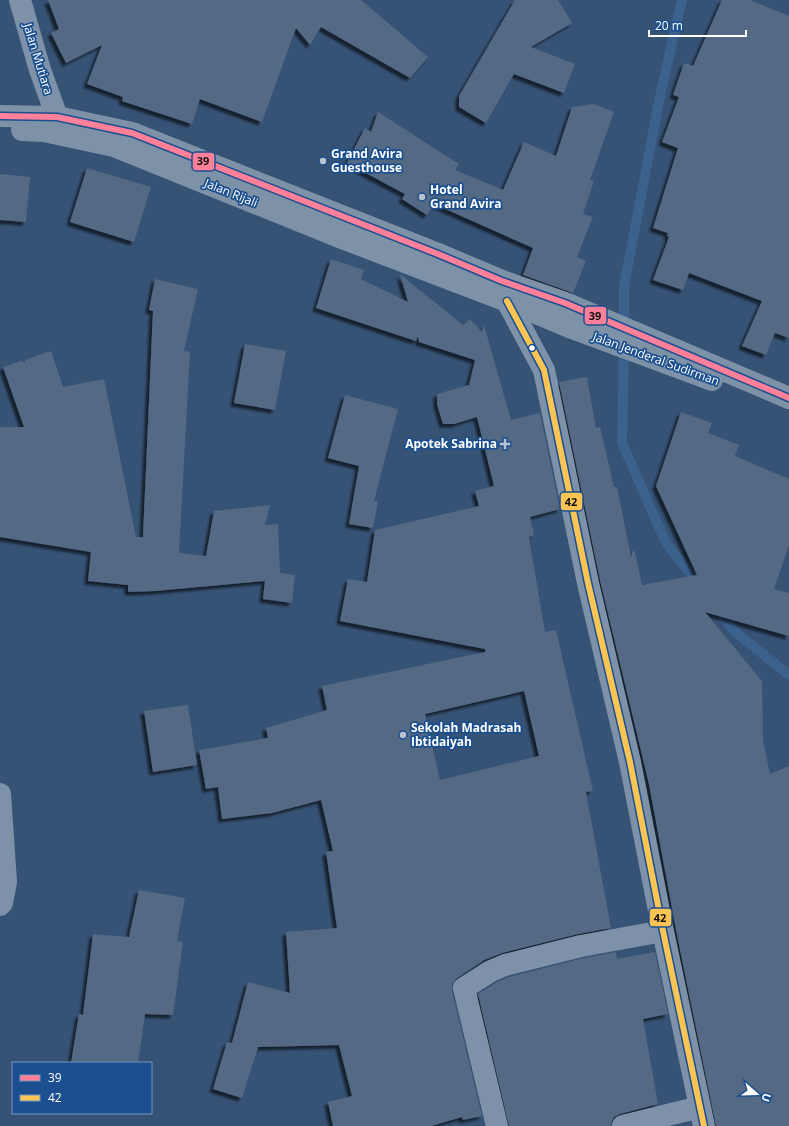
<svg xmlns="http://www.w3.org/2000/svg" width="789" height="1126" font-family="'Open Sans',sans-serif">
  <defs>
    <filter id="shadow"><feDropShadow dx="-3.5" dy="3.5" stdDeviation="1" flood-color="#0009"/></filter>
  </defs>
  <rect width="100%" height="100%" fill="#365274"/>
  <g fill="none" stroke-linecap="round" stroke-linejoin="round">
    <path stroke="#3b618d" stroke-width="10" d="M624 330V286L661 91 682 0
      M624 346 622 443 666 543 699 585
      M716 608 735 632 789 675"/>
  </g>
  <path fill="#526984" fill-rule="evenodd" filter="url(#shadow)" d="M48 0H361L428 57 410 78 321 27 310 45 296 28 262 122 200 99 192 124 122 101 123 97 87 84 102 45 66 63 51 33 59 29Z
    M515 0H558L572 23 531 47 575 64 564 93 514 74 486 123 459 107V96Z
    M722 0H750L789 16V338L775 333 766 355 742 346 762 301 689 273 683 290 653 280 669 237 667 236 668 233 653 228 678 148 662 142 679 97 673 95 684 63 693 66Z
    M594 104 614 112 590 180 594 181 583 214 593 217 577 257 586 261 573 293 523 275 533 248 434 204 427 215 402 199 405 194 347 163 365 128 371 132 378 112 459 164 455 170 503 190 524 142 556 156 572 107Z
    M87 168 151 187 134 242 70 222Z
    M0 174 30 177 26 222 0 220Z
    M331 259 364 270 361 279 408 302 400 274 463 325 470 319 482 332 484 325 511 420 540 413 560 509 530 517 534 535 529 537 545 632 556 630 593 791 586 792 611 928 578 934 502 953 484 960 457 978 452 984V991L482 1116 463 1120 462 1117 431 1126H333L328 1102 352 1096 339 1045 258 1047 242 1098 213 1089 227 1042 232 1043 248 982 290 993 286 932 337 928 326 852 333 851 321 800 272 813 222 819 218 787 206 789 199 750 268 738 266 728 327 710 322 686 485 652V649L340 621 348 579 367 582 375 530 479 506 475 491 494 486 477 417 454 424H443L437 404V394L469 385 475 360 419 342 418 336 416 341 316 308ZM524 691 539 756 440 780 425 714Z
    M155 279 198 289 184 351 190 352 179 553 206 556 214 511 270 505 265 525 278 524 280 573 295 575 292 603 263 599 265 581 155 591 128 592V585L88 581 91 552 0 537V427H24L3 367 21 361 25 362V360L51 351 63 387 104 379 136 537H143L153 311 149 310Z
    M245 344 286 351 275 410 234 403Z
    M587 377 596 428 600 427 614 487H617L631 557 634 548 642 585 697 575 656 486 681 412 712 423 708 433 739 445 735 456 789 479V545L774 589 789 593V636L705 612 762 681 763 740 770 774 789 766V1126H716L676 930 649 784 600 580 559 382Z
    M345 395 398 409 374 501H378L373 528 349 524 359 466 328 458Z
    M188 705 197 765 153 772 144 711Z
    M139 890 185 898 177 941 183 942 173 1015 145 1014 138 1063H71L79 1014 83 1015 93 934 129 937Z
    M616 952 617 959 655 952 668 1014 643 1019 658 1104 620 1114 614 1117 611 1122V1126H509L478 994 497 982 509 977 584 958Z"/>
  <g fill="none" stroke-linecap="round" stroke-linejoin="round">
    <path stroke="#7d92a8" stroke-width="22" d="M20 0 40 70 57 117
      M507 301 544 370 588 583 630 762 663 931 704 1126
      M0 794 6 882 2 903 0 905
      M497 1126 464 988 491 971 505 965 581 946 663 931
      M623 1126 700 1107"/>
    <path stroke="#7e92a7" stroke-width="22" d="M0 116 57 117 132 133 438 254 502 281 565 303 789 398
      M22 130 44 131 114 146 342 238 507 301 572 328 712 380"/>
    <g stroke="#1b4f8f" stroke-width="9">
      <path id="bus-1" d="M0 116 57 117 132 133 438 254 502 281 565 303 789 398"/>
    </g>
    <g stroke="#1b4f8f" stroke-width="9">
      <path id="bus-2" d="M507 301 544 370 588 583 630 762 663 931 704 1126"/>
    </g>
    <use href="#bus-1" stroke="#ff8098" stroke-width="6"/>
    <use href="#bus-2" stroke="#fcc553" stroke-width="6"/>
  </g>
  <g fill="#b9c2ce" stroke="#1b4f8f" stroke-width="1.5">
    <circle cx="323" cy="161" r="4"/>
    <circle cx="422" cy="197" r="4"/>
    <path d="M503 438h4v4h4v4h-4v4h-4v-4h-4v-4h4z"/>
    <circle cx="403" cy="735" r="4"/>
  </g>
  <circle fill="#fff" stroke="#1b4f8f" stroke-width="1.5" cx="532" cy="348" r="3.5"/>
  <g text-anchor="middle" stroke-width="3.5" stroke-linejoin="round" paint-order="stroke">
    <g font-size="12" fill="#fff" stroke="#1b4f8f">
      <text transform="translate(38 59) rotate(73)" y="4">Jalan Mutiara</text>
      <text transform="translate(231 193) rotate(22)" y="4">Jalan Rijali</text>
      <text transform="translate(656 359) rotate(20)" y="4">Jalan Jenderal Sudirman</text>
    </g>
    <g font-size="12" font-weight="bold" fill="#fff" stroke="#1b4f8f" text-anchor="start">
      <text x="331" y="158">Grand Avira<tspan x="331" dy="14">Guesthouse</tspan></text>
      <text x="430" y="194">Hotel<tspan x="430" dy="14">Grand Avira</tspan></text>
      <text x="497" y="448" text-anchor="end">Apotek Sabrina</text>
      <text x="411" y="732">Sekolah Madrasah<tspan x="411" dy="14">Ibtidaiyah</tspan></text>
    </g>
  </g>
  <g stroke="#1b4f8f" stroke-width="1.5">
    <rect x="192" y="152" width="23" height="19" rx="4" fill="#ff8098"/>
    <rect x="584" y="306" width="23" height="19" rx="4" fill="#ff8098"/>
    <rect x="560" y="492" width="23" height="19" rx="4" fill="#fcc553"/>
    <rect x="649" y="908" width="23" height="19" rx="4" fill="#fcc553"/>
  </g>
  <g font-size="11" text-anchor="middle" font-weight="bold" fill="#111">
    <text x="203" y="165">39</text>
    <text x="595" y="320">39</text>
    <text x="571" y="506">42</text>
    <text x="660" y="922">42</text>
  </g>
  <rect x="12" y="1062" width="140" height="52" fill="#1b4f8f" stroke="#7695bc"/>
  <rect x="20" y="1075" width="20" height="6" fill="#ff8098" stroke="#7695bc"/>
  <text x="48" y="1082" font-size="12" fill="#ffffff">39</text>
  <rect x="20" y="1095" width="20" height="6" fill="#fcc553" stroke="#7695bc"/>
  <text x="48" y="1102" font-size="12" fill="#ffffff">42</text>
  <g transform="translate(757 1094) rotate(110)" stroke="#1b4f8f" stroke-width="3" paint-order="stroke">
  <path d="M0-3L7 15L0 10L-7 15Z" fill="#ffffff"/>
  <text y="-6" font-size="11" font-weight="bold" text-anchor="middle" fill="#ffffff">U</text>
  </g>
  <path d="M649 30v6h97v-6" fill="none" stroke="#ffffff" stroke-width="2"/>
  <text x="655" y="30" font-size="12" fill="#ffffff" stroke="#1b4f8f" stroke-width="3" paint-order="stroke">20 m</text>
</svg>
